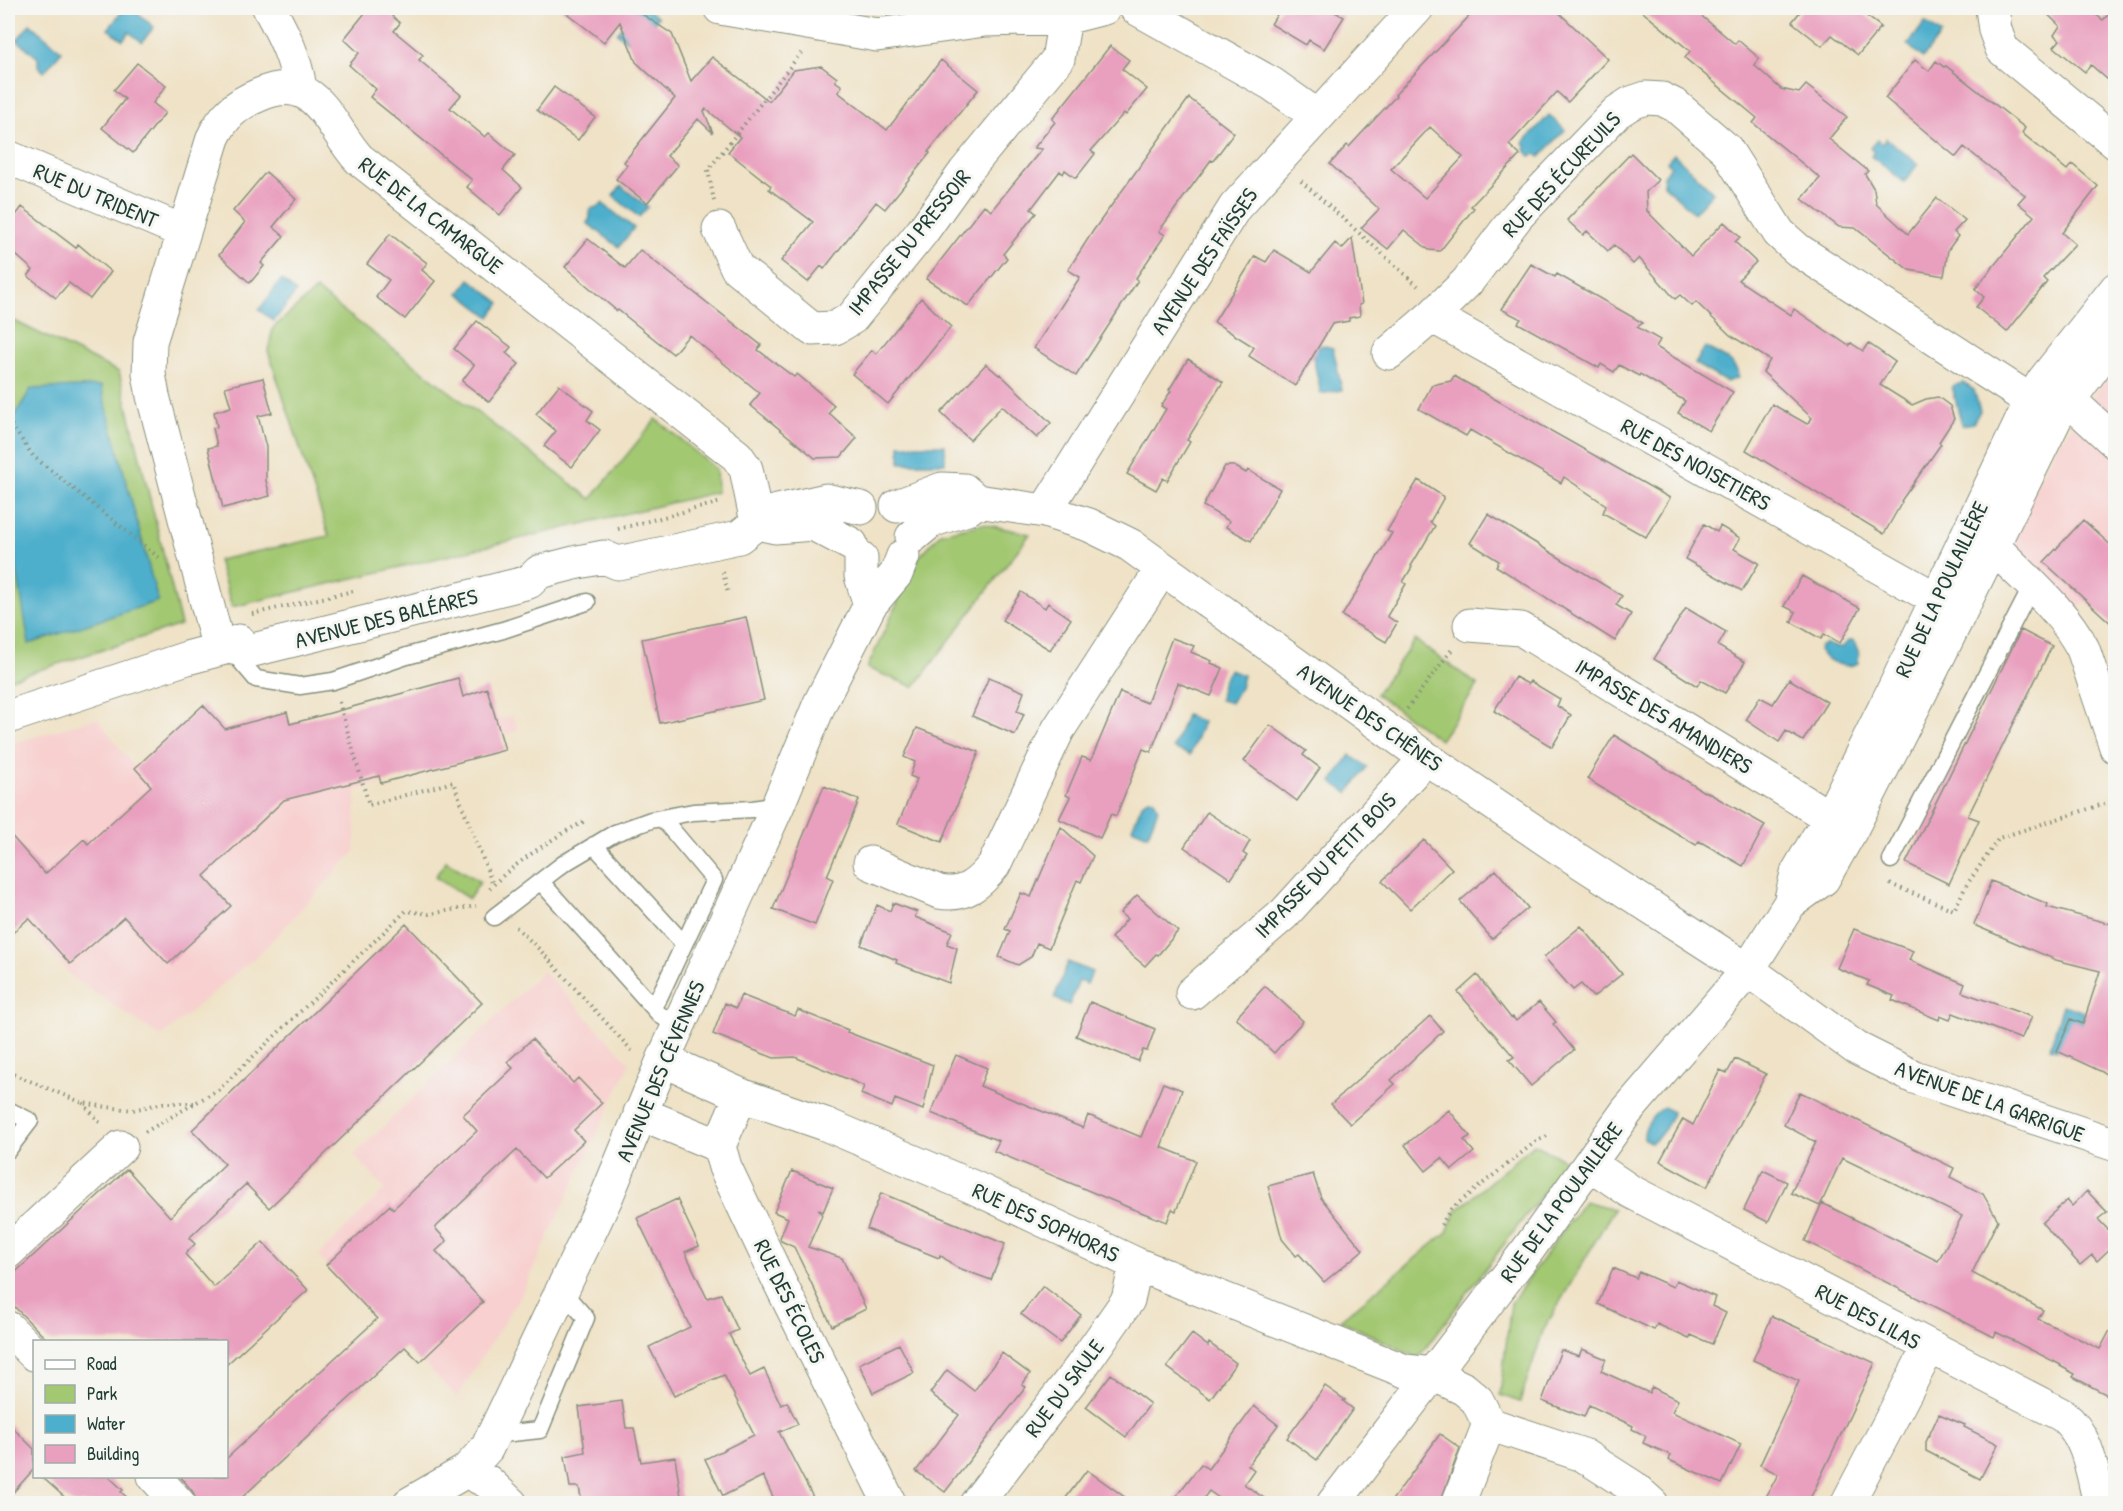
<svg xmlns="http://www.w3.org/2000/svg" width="2123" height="1511" font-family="'Patrick Hand',sans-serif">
  <rect width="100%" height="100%" fill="#f6f6f2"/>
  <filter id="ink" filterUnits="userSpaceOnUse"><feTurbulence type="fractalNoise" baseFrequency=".0167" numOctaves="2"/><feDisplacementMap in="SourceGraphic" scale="12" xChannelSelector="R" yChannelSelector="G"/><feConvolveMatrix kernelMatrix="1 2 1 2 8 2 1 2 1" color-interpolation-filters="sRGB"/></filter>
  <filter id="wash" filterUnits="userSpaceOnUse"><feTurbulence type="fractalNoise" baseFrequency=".008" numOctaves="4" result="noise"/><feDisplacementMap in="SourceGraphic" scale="24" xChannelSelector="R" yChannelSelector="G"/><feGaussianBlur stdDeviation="1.35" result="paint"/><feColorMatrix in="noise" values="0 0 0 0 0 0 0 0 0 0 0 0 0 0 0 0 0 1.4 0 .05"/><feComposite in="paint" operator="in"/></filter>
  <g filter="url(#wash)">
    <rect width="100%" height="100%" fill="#efe2c6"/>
    <path fill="#f7d0cf" d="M2115 369V568L2074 614 2003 549 2055 449 2094 394Z
      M458 678 463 696 487 688 497 719 513 716 518 730 501 736 505 750 356 790 355 851 265 948 161 1037 74 979 8 905V745L97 718 135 768 203 705 225 729 287 712 293 736Z
      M543 971 630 1063 522 1293 457 1397 318 1256 385 1189 354 1155Z"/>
    <path fill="#a3c872" stroke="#618253" stroke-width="1.5" d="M316 290 591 499 656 419 716 469 717 492 232 607 218 560 329 536 268 351 273 328Z
      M8 318 119 372 181 625 8 680Z
      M983 524 1030 534 914 687 867 668 919 557 941 533Z
      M1415 640 1478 685 1440 740 1376 694Z
      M446 861 480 882 469 899 435 877Z
      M1534 1144 1567 1161 1418 1358 1340 1320 1447 1232 1455 1212Z
      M1584 1201 1614 1209 1543 1331 1520 1402 1500 1395 1511 1303Z"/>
    <path fill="#4dafcc" stroke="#367680" stroke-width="1.5" d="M125 8H131L154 27 142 42 129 32 123 40 108 29Z
      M636 8H645L658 17 644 36 630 43 617 33Z
      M1925 22 1941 34 1923 58 1908 45Z
      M30 24 62 51 44 72 38 66V58L17 40Z
      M1549 115 1565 130 1540 157 1535 154 1530 156 1525 150 1526 145 1523 143Z
      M1886 138 1918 164 1904 182 1871 156 1874 152 1870 148 1877 140 1882 144Z
      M1674 154 1713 192 1694 213 1664 185 1663 176 1671 166 1667 162Z
      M621 186 648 207 639 217 613 196Z
      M602 203 634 228 619 247 587 223 590 218V209L600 206Z
      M470 279 500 303 490 317 459 293Z
      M281 280 296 292 274 321 259 310Z
      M1322 345 1333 348 1342 390 1321 394 1312 352Z
      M1705 347C1718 355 1739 361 1738 378L1726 382 1695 364Z
      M1963 383 1974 390 1980 411 1973 423 1962 425 1952 386Z
      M101 386 158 601 29 644 8 516V426L31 389Z
      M900 445H945V463H900Z
      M1848 641H1854L1859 653 1858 663C1845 670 1828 662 1819 651L1820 647 1825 644 1836 647H1843Z
      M1229 670 1243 675 1240 688 1231 703 1220 700 1222 683Z
      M1186 715 1203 722 1190 755 1173 748Z
      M1350 755 1367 767 1348 793 1332 782Z
      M1149 799H1154L1158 809 1148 835 1132 828 1143 802Z
      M1068 962 1092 972 1087 984 1079 981 1069 1005 1054 998Z
      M2063 1005 2085 1012 2073 1055 2050 1048Z
      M1664 1107 1672 1112C1670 1124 1661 1136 1651 1143L1644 1138C1643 1125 1654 1114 1664 1107Z"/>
    <g id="blocks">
      <path fill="#e99fbe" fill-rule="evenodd" d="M369 8H383L400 23 394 31 423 55 419 60 461 95 450 108 485 137 489 133 515 155 503 170 522 187 500 215 467 187 472 180 370 97 376 89 349 65 359 53 344 39Z
        M560 8H633L672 34 691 81 712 57 769 101 794 70 821 66 837 78 835 81 842 86 838 92 887 130 941 60 978 90 928 152 930 153 885 209 876 202 824 269 821 266 808 282 781 261 813 222 769 189 771 186 728 152 740 137 706 109 704 111 713 133 698 119 667 156 678 165 647 203 616 179 627 165 624 162 675 98 636 62 620 22 604 42Z
        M1281 8H1328L1344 17 1324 49 1309 40 1306 45 1271 24Z
        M1477 8H1554L1608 59 1568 102 1557 92 1509 145 1520 155 1471 206 1474 208 1440 251 1429 250 1404 230 1388 249 1361 228 1379 209 1330 164 1347 145 1349 147 1396 96 1395 95 1404 85ZM1430 127 1463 157 1425 198 1391 169Z
        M1638 8H1692L1735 44 1738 40 1759 58 1754 65 1781 89 1799 93 1806 85 1847 117 1829 139 1868 171 1865 174 1874 189 1876 204 1908 234 1937 198 1965 220 1954 232 1958 236 1948 250 1944 276 1909 270 1855 228 1839 227 1802 199 1820 178 1753 123 1757 118 1685 58 1690 51Z
        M1803 8H1856L1881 27 1858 55 1832 35 1822 46 1792 22Z
        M2041 8H2087L2103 20 2115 8V86L2091 65 2085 72 2054 47 2060 40 2054 35 2060 26Z
        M1110 46 1129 60 1122 69 1147 89 1126 115 1124 113 1091 151 1095 154 1076 178 1065 170 1063 174 1060 171 1031 209 1036 213 1003 254 1007 258 968 306 926 279 984 205 991 211 1042 149 1034 148 1055 122 1052 119Z
        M1915 60 1929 71 1936 61 1944 67 1946 66 2025 128 2022 133 2067 170 2072 164 2098 186 2062 233 2075 244 2043 278 2047 282 2007 332 1976 307 1984 297 1975 289 2034 216 2018 203 2025 195 1964 147 1956 157 1885 98Z
        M137 63 166 86 153 103 165 113 133 153 102 128 125 99 114 90Z
        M554 87 595 117 578 140 537 110Z
        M1189 98 1234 133 1213 161 1211 160 1159 231 1165 235 1136 278 1138 280 1076 376 1034 348 1080 277 1068 270 1093 231Z
        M1631 153 1658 180 1646 192 1647 211 1691 256 1724 222 1740 237 1735 242 1756 262 1738 280 1791 315 1794 309 1849 346 1851 343 1863 351 1868 343 1895 362 1880 385 1912 405 1926 399 1938 397 1950 406 1954 419 1939 442 1941 444 1901 501 1902 502 1884 534 1746 450 1772 404 1807 424 1812 418 1763 372 1770 360 1730 335 1696 302 1692 306 1680 295 1675 299 1639 258 1633 264 1614 245 1608 251 1587 231 1583 235 1567 220Z
        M266 172 296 199 273 227 284 236 261 263 264 266 250 283 219 255 245 222 233 211Z
        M22 207 76 248 78 244 111 272 90 299 69 283 56 298 28 276 33 270 8 248V226Z
        M390 234 427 263 422 270 435 281 405 319 376 297 389 280 367 264Z
        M1352 238 1362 304 1359 305 1360 316 1349 318V321L1332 324 1295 386 1249 356 1254 347 1214 322 1255 256 1266 262 1274 250 1311 272 1335 243 1342 249Z
        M588 239 625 268 640 250 761 345 758 350 794 377 797 374 834 405 829 413 857 438 841 457 815 458 750 405 760 393 689 335 673 354 618 310 617 311 565 267Z
        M1531 264 1555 277 1557 274 1643 323 1637 327 1660 340 1656 347 1733 392 1709 431 1678 413 1685 401 1640 374 1639 376 1619 365 1614 372 1601 364 1599 368 1518 323 1521 319 1501 309Z
        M921 298 951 327 888 404 852 374 872 350 876 354Z
        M477 321 511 347 506 353 519 364 489 402 462 381 474 365 454 349Z
        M1188 359 1223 382 1187 440 1190 442 1167 481 1163 478 1156 490 1127 474 1166 409 1161 406 1171 391 1169 390Z
        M986 364 999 375 1000 374 1051 423 1037 438 1002 406 970 440 941 413Z
        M1454 376 1670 498 1646 537 1603 513 1606 505 1564 477 1561 483 1470 430 1466 436 1419 409 1432 385 1451 381Z
        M263 378 272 413 258 416 266 447V481L270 496 223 508 208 448 217 446 213 428 217 427 214 412 231 407 225 387Z
        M559 385 593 411 587 420 600 430 572 467 544 446 556 431 536 414Z
        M1225 466H1234L1246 473 1248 470 1280 489 1251 541 1226 527 1229 521 1203 506Z
        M1418 480 1444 497 1430 522 1435 526 1411 566 1412 567 1403 582 1406 584 1387 616 1397 623 1386 642 1342 616 1392 533 1387 531Z
        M1488 514 1622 596 1616 605 1631 614 1615 641 1496 566 1499 561 1470 543Z
        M2083 520 2115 549V627L2044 562Z
        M1704 524 1717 532 1720 526 1740 538 1734 549 1759 563 1742 591 1685 559Z
        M1802 576 1860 608 1840 643 1824 634 1821 639 1791 622 1796 612 1784 606Z
        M1021 592 1045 608 1048 603 1071 619 1050 650 1002 620Z
        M1686 608 1726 632 1718 646 1745 662 1725 693 1701 680 1697 686 1654 659Z
        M746 617 764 700 660 723 642 639Z
        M2021 630 2052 646 1968 816 1979 820 1949 884 1906 863Z
        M1172 638 1194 646 1191 652 1212 661 1211 663 1223 668 1211 696 1178 683 1151 752 1143 749 1116 816 1111 814 1100 838 1059 819 1070 797 1066 795 1082 757 1091 760 1120 692 1147 703Z
        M989 677 1024 692 1017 711 1024 714 1015 735 972 716Z
        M1515 677 1528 684 1530 681 1560 699 1557 706 1571 715 1552 747 1494 711Z
        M458 678 463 697 487 688 505 750 381 783 379 776 284 800 204 876 231 906 168 964 124 917 70 964 29 918 8 937V832L45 874 84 839 88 844 151 786 135 768 203 705 225 729 287 712 290 724Z
        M1789 679 1827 702 1803 741 1786 731 1779 742 1746 720 1760 697 1773 704Z
        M1270 725 1306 751 1303 755 1320 768 1297 801 1244 761Z
        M917 728 979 752 942 842 898 824 917 779 910 776 915 762 904 757Z
        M1614 735 1704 792 1705 791 1765 825 1743 866 1699 841 1696 845 1587 779Z
        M824 786 859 800 827 876 833 879 815 925 773 909Z
        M1207 812 1250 841 1243 853 1247 856 1231 879 1184 847Z
        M1061 827 1093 856 1081 882 1077 880 1049 948 1037 943 1031 957 1018 965 999 957 1010 931 1005 929 1021 893 1031 897Z
        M1424 840 1452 869 1410 909 1382 881Z
        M1496 870 1528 908 1492 939 1460 901Z
        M1991 881 2048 904 2047 907 2115 925V1078L2057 1051 2071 1019 2083 1024 2100 971 2056 960 1974 925Z
        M1137 895 1178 931 1158 955 1156 954 1145 966 1111 938 1127 919 1120 913Z
        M893 903 917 912 915 917 952 932 947 944 957 948 949 983 896 963 897 960 861 945 877 905 890 911Z
        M406 924 482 1003 269 1208 246 1184 189 1238 195 1244 185 1254 214 1287 263 1242 308 1290 226 1365V1341H48L8 1300V1279L127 1169 170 1217 225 1164 192 1130Z
        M1581 926 1622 974 1593 997 1581 984 1573 990 1544 957Z
        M1854 929 1913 951 1909 960 1965 984 1962 992 2032 1017 2021 1039 1953 1013 1950 1020 1940 1016 1939 1020 1892 1000 1894 996 1867 985 1869 981 1837 968Z
        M1477 975 1511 1018 1513 1017 1516 1021 1539 1002 1556 1022 1553 1024 1574 1050 1531 1086 1509 1060 1514 1057 1458 992Z
        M1265 986 1303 1021 1274 1053 1236 1018Z
        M741 995 795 1016 798 1010 848 1030 847 1032 933 1065 923 1110 895 1099 892 1107 861 1094 864 1086 795 1057 774 1058 713 1034 725 1003 736 1008Z
        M1090 1002 1155 1029 1147 1051 1143 1050 1138 1061 1076 1036Z
        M1430 1016 1443 1031 1391 1080 1395 1084 1350 1124 1331 1104Z
        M532 1039 573 1083 578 1078 602 1103 574 1130 584 1141 544 1178 517 1150 435 1228 447 1241 436 1251 483 1302 420 1362 405 1347 236 1503H197L193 1492 180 1476H226V1459L377 1319 326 1265 390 1205 393 1209 477 1131 463 1115 513 1068 507 1062Z
        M956 1055 987 1068 980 1086 1083 1128 1088 1115 1141 1137 1163 1083 1182 1090 1161 1147 1196 1161 1176 1211 1172 1209 1167 1222 1130 1208 994 1151 999 1141 931 1113Z
        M1735 1059 1766 1074 1707 1187 1660 1161 1683 1119 1693 1125 1720 1070 1727 1073Z
        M1800 1092 1954 1168 1950 1177 1983 1194 1998 1220 1972 1273 2043 1310 2038 1319 2100 1349 2115 1321V1399L2073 1377 2075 1374 2060 1366 2061 1365 1996 1332 1994 1337 1805 1241 1822 1203 1938 1261 1962 1216 1842 1158 1820 1206 1791 1193 1816 1142 1784 1125Z
        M1449 1110 1470 1136 1464 1140 1474 1152 1452 1170 1442 1158 1426 1171 1405 1145Z
        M1763 1170 1787 1182 1768 1222 1744 1210Z
        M792 1171 833 1188 823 1212 819 1210 822 1215 808 1247 842 1258 866 1309 832 1326 794 1247 781 1241 780 1238 788 1218 774 1212Z
        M1313 1174 1321 1198 1363 1250 1324 1282 1299 1254 1296 1256 1282 1239 1268 1186Z
        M2087 1191 2107 1212 2098 1219 2115 1237V1244L2097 1261 2092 1255 2080 1265 2042 1223 2067 1200 2072 1206Z
        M881 1193 1005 1244 991 1280 956 1267 940 1255 939 1258 867 1229Z
        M677 1199 699 1246 685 1252 707 1298 721 1294 738 1330 729 1334 750 1376 764 1369 781 1405 787 1402 798 1424 779 1432 816 1503H776L763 1476 723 1496 705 1459 754 1435 724 1375 674 1396 649 1347 690 1327 637 1218Z
        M1613 1268 1636 1278 1639 1272 1673 1287 1676 1280 1715 1297 1712 1306 1726 1313 1712 1344 1691 1335 1689 1339 1657 1324 1654 1330 1598 1304Z
        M1043 1286 1081 1315 1060 1343 1021 1314Z
        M1772 1316 1875 1363 1808 1503H1763L1778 1474 1760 1465 1799 1381 1753 1360Z
        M1192 1334 1208 1346 1209 1343 1236 1363 1210 1399 1167 1367Z
        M899 1344 914 1373 873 1393 859 1364Z
        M1582 1349 1606 1359 1601 1371 1649 1393 1652 1387 1678 1400 1672 1412 1741 1444 1722 1484 1669 1460 1671 1455 1643 1443 1646 1436 1632 1429 1633 1426 1589 1405 1584 1417 1542 1401 1561 1350 1579 1356Z
        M1002 1353 1030 1374 1022 1385 1026 1387 945 1492 916 1471 959 1415 930 1393 947 1370 974 1391Z
        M1111 1374 1150 1404 1126 1437 1086 1407Z
        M1325 1386 1345 1400 1343 1401 1353 1409 1317 1460 1287 1438Z
        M622 1401 626 1428H634L641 1462 675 1457 682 1503H582L579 1487H570L565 1456 585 1452 579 1407Z
        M1254 1406 1278 1425 1248 1465 1254 1470 1244 1484 1271 1503H1226L1209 1491 1200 1503H1171L1201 1464 1208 1469Z
        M1939 1414 1965 1425 1964 1427 1998 1444 1980 1479 1926 1451V1442Z
        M8 1423 34 1449V1469L8 1498Z
        M1440 1434 1460 1448 1440 1503H1390Z
        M1087 1470 1133 1503H1062Z
        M41 1476H108L123 1490 121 1492 133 1503H71Z"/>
    </g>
  </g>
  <g filter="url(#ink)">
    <use href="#blocks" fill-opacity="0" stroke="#87907d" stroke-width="1.5"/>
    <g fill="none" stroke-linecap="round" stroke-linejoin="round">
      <g stroke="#87907d" stroke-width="19">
        <path id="lane" d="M233 652 256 679 300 686 333 681 407 656 503 630 587 602
          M594 845 683 943
          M1891 860 2032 586
          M541 882 659 1014 677 1027
          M494 917 563 864 615 833 651 820 693 812 753 809 778 805
          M654 1008 714 880 662 818
          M8 1110 30 1121 8 1150
          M493 1435 540 1430 586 1318 562 1291"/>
      </g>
      <g stroke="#87907d" stroke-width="35">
        <path id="street" d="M269 8C284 35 296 59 300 89
          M720 8 877 35 985 20 1065 18 1104 8
          M1136 8 1272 84 1317 116
          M1992 8 1995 30 2002 49 2116 143
          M8 157 184 232
          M719 229 737 268 812 329 835 328 852 318 922 232 965 172 1058 59 1065 18
          M1432 316 1954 609
          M1389 353 1432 316 1467 282 1518 215 1617 112 1631 103 1646 98 1662 99 1676 106 1726 149 1779 233 1798 250 2056 417
          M2068 399 2116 443
          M897 506 942 489 964 490 977 501 1045 511 1089 525 1130 545 1426 758 1556 846 1748 970 1856 1048 1914 1077 2116 1145
          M1045 511 1235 207 1417 8
          M773 512 826 500 861 508
          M912 537 931 521 967 509 977 501
          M1992 545C2023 578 2062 608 2083 649L2116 747
          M861 558V576L870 605
          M1470 625 1521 629 1847 828
          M228 647 249 651 529 582 539 572 578 562 604 557 618 563 739 537 757 523 775 527 813 524 851 544
          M219 649 153 396 149 374 150 342 213 138C223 116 237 104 259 95 317 69 328 125 359 159L737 456 746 469 757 523
          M8 717 187 658 228 647 239 641
          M870 863 939 892C964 897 979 884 994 865L1058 730 1162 569
          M1790 903 1823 879 1851 830 1917 700 2056 417 2116 337
          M1192 993 1284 914 1426 758
          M663 1060 741 1095 825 1124 973 1187 1136 1264 1405 1371 1433 1374 1464 1389 1477 1400 1489 1424 1458 1504
          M741 1095 719 1146 725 1167 780 1283 890 1504
          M640 1113 719 1146
          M1590 1164 1630 1191 2062 1415C2089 1436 2092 1472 2100 1504
          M8 1252 121 1147
          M8 1328 34 1354
          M1489 1424 1583 1455 1633 1487 1652 1504
          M466 1471 488 1482 511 1504
          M154 1476 179 1504
          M409 1504 466 1471 487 1448 606 1198 663 1060 778 805 820 703 870 605 896 574 903 556
          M976 1504 1081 1367 1128 1300 1136 1264
          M1333 1504 1530 1247 1627 1111 1748 970 1790 903 1797 873 1830 817 1894 689 2031 401 2044 380 2116 289
          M1847 1504 1929 1347"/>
      </g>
      <path stroke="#87907d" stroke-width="4" stroke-dasharray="1.5 4.5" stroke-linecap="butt" d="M1301 181 1418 286
        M714 201 708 170 801 53
        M8 420 33 456 162 560
        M618 529 721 502
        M723 572 728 593
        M252 614 353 591
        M339 702 369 805 453 782 493 885
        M1407 709 1453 648
        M1890 884 1954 910 1966 886 1999 838 2116 800
        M490 889C504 870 564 830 586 821
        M516 927 539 949 634 1053
        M8 1072 83 1103 106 1107 133 1110 163 1103H195
        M83 1103 101 1124
        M145 1132 218 1090 406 911 429 914 476 906
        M1441 1225 1451 1209 1535 1142 1547 1136"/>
      <use href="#lane" stroke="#fff" stroke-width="16"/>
      <use href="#street" stroke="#fff" stroke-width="33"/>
    </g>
  </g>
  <g text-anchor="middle" stroke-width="6" stroke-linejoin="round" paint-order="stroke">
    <g font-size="22" fill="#1f3d34" stroke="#f6f6f2">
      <text transform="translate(1561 174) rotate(-47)" y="8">RUE DES ÉCUREUILS</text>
      <text transform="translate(96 195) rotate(23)" y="8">RUE DU TRIDENT</text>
      <text transform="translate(431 215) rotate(38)" y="8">RUE DE LA CAMARGUE</text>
      <text transform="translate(909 242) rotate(-51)" y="8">IMPASSE DU PRESSOIR</text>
      <text transform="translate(1204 261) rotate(-56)" y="8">AVENUE DES FAÏSSES</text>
      <text transform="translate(1696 464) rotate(29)" y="8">RUE DES NOISETIERS</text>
      <text transform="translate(1941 589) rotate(-65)" y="8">RUE DE LA POULAILLÈRE</text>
      <text transform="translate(386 618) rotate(-14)" y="8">AVENUE DES BALÉARES</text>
      <text transform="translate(1664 716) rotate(31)" y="8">IMPASSE DES AMANDIERS</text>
      <text transform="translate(1370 717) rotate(35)" y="8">AVENUE DES CHÊNES</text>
      <text transform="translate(1325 865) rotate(-46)" y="8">IMPASSE DU PETIT BOIS</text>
      <text transform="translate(660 1071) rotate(-67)" y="8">AVENUE DES CÉVENNES</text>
      <text transform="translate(1990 1101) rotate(20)" y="8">AVENUE DE LA GARRIGUE</text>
      <text transform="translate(1561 1202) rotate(-54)" y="8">RUE DE LA POULAILLÈRE</text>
      <text transform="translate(1046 1222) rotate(25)" y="8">RUE DES SOPHORAS</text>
      <text transform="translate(790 1301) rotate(64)" y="8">RUE DES ÉCOLES</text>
      <text transform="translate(1868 1316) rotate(28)" y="8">RUE DES LILAS</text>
      <text transform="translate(1064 1388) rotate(-53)" y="8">RUE DU SAULE</text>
    </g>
  </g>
  <rect width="2123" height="1511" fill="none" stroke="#f6f6f2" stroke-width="30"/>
  <rect x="33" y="1340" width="195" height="138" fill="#f6f6f2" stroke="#a0aca6" stroke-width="1.5"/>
  <rect x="45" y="1360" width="30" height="9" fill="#ffffff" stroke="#a0aca6" stroke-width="1.5"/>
  <text x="87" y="1370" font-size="18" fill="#1f3d34">Road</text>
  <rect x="45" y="1385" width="30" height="18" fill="#a3c872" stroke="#a0aca6" stroke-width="1.5"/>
  <text x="87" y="1400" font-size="18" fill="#1f3d34">Park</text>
  <rect x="45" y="1415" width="30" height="18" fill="#4dafcc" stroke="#a0aca6" stroke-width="1.5"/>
  <text x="87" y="1430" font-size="18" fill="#1f3d34">Water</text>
  <rect x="45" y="1445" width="30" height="18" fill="#e99fbe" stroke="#a0aca6" stroke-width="1.5"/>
  <text x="87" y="1460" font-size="18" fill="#1f3d34">Building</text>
</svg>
